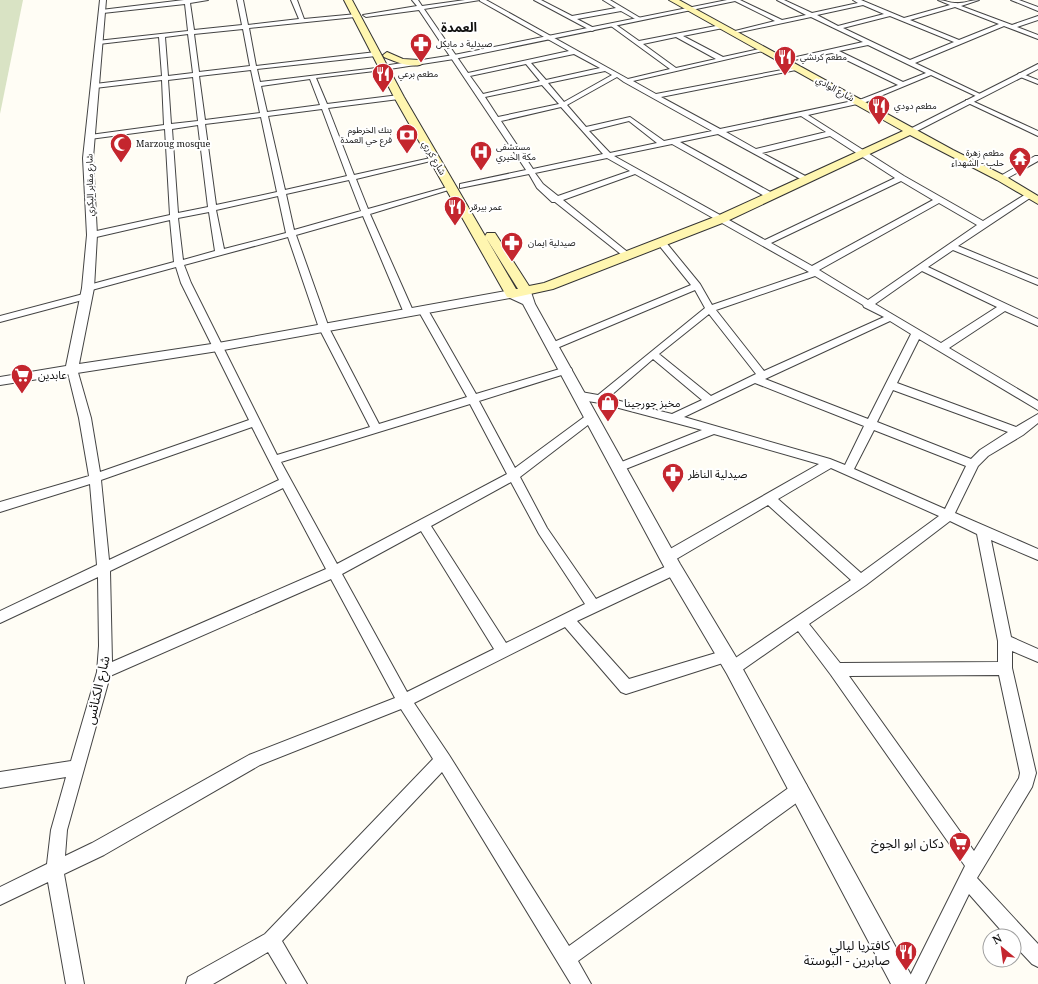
<svg xmlns="http://www.w3.org/2000/svg" width="1038" height="984" font-family="'Noto Serif','Noto Sans Arabic',serif">
  <rect width="100%" height="100%" fill="#fffdf5"/>
  <path fill="#d9e3c4" d="M0 0H23L0 114Z"/>
  <g fill="none" stroke-linecap="round" stroke-linejoin="round">
    <g stroke="#444" stroke-width="2">
      <path id="minor" d="M184 0H208L190 3 194 30 242 25 237 0H243L248 25 299 19 291 0H297L304 19 357 14 355 17 249 28 256 66 376 52 379 54 376 56 257 69 260 82 385 67V69L383 70 316 78 327 104 399 95 402 97 399 99 328 108 354 175 435 157 439 159 356 179 368 209 451 186 455 188 370 214 414 313 412 315 409 316 404 313 363 216 296 235 329 328 379 424 467 397 418 310 420 308H426L428 310 476 394 563 368H571L572 370 571 372 479 401 515 468 587 415 591 414 597 418 520 477 547 528 596 599 669 565 674 564 679 565 681 569 679 573 577 621 629 679 726 650 731 652 733 656 731 660 726 662 626 694 621 692 565 627 414 703 449 755 569 946 794 784 800 782 806 784 808 790 806 796 578 961 591 984H571L442 772 282 941 307 984H287L268 952 213 984H186L188 977 265 934 433 759 401 709 260 765 104 855 64 874 84 984H66L48 882 0 905V887L47 864 51 830 66 777 0 788V772L71 761 97 672 99 646 98 577 0 623V611L97 565 90 484 0 512V502L89 476 79 418 67 369 72 366 77 369 91 418 100 472 249 420 181 283 176 267 88 291 83 288 85 286 174 262 170 220 92 238 88 235 92 232 170 215 165 129 90 139 86 137 90 135 164 125 162 80 95 88 92 86 95 84 162 76 159 37 99 44 96 42 97 41 188 31 185 4 103 13 101 10ZM243 29 250 66 199 72 194 34ZM188 34 193 73 168 76 165 37ZM251 70 260 113 205 120 199 76ZM193 77 198 121 171 124 168 80ZM310 79 320 105 267 112 261 86ZM322 109 347 176 285 190 268 116ZM261 117 277 192 216 205 205 124ZM198 125 208 207 178 213 172 129ZM349 180 361 211 294 230 286 194ZM278 196 286 233 224 249 216 210ZM209 212 215 251 183 260 178 218ZM288 237 319 328 370 427 277 455 191 283 184 265ZM470 404 507 474 337 564 281 462ZM252 427 279 480 109 560 101 480ZM511 482 539 534 585 604 506 643 431 526ZM283 488 326 569 112 662 110 571ZM421 531 494 649 407 692 342 574ZM331 579 395 698 249 755 92 843 65 856 67 830 110 676Z
        M412 0H418L422 6 465 0H486L628 79 670 69 611 26V24H615L639 41 721 25 724 27 723 28 683 36 723 57 764 48 767 50 633 81 656 94 798 67V69L796 70 661 97 720 129 862 99 898 85 832 53 783 62V60L863 42 811 17 731 34V32L775 21 733 0H740L782 20 806 15 777 0H784L812 13 858 3 853 0H861L904 18 950 5 938 0C945 0 949 3 955 3 962 4 971 0 979 0L961 6 1012 25 1038 16V20L1017 27 1038 35V39L1004 26 915 63 982 95V97H978L931 75 866 102 808 115 904 176 983 221 1026 194 1033 196 958 246 1038 279V285L953 250 928 267 1038 319V326L1005 311 949 348 1038 401V410L919 339 897 383 1016 427 1038 414V423L1023 435 988 456 978 466 955 513 1038 549V560L991 540 1011 637 1038 649V662L1012 651V668L1036 773 1032 787 977 878 1038 944V967L1032 964 1014 945V936H1006L969 894 925 984H906L965 866 831 675 798 631 738 673 733 674 728 673 726 668 728 663 851 580 768 505 673 561 668 562 663 561 662 557 663 553 819 464 714 434 618 472 614 471 612 468 614 465 702 430 600 403 581 400 576 396 581 392 598 395 705 308 695 290 557 348H549L548 346 549 344 691 285 658 244V240H664L700 284 712 305 809 272 635 174 563 200 630 254 631 256 627 259 555 202H552L537 188 529 174 460 188V184L526 170 419 10 366 17 363 15 417 6ZM480 0V1L569 51 468 73 424 9ZM863 5 884 14 838 26 817 15ZM955 7 999 24 959 40 910 20ZM890 16 954 42 910 60 843 28ZM676 37 716 59 676 68 643 44ZM868 45 926 73 903 82 839 51ZM574 54 600 68 546 80 531 63ZM526 64 540 81 483 94 470 76ZM605 71 612 75 564 102 548 83ZM617 77 624 82 712 131 664 141 630 117 586 127 567 105ZM542 85 559 104 498 117 485 97ZM561 107 603 154 533 169 501 121ZM801 116 826 132 756 149 726 132ZM629 121 657 143 610 153 589 131ZM718 134 806 182 810 180 809 178 762 153 830 136 895 178 765 240 614 156 672 144 768 198H774V194L680 142ZM607 158 630 171 558 196 543 184 535 173ZM901 181 933 200 812 266 771 243ZM939 203 977 225 868 300 819 270ZM922 271 997 307 941 343 875 304ZM815 276 863 305 864 307 884 317 764 371 716 310ZM709 314 756 374 711 396 659 354ZM890 321 911 334 868 419 765 379ZM653 359 702 400 672 414 608 398ZM755 383 864 426 845 465 830 459 684 417ZM893 390 1008 432 980 450 971 459 877 422ZM874 430 966 466 945 509 854 469ZM831 468 939 516 861 573 778 499ZM950 521 977 534 998 641V662L840 663 809 624 866 585ZM999 675 1020 773 1019 778 974 851 849 676Z
        M534 0H541L572 16 616 8 603 0H610L642 19 637 20 621 11 577 19 594 28V30L592 31Z
        M1011 0H1019L1038 7V11Z
        M1020 73 1038 80V84L1018 76V74Z
        M966 100H970L1038 131V136L966 102Z
        M1035 156H1038V161L1004 180 997 178Z
        M87 293 92 296 90 298 0 322V316Z"/>
    </g>
    <g stroke="#444" stroke-width="2">
      <path id="tertiary" d="M100 0H106L93 158 97 235 94 288 79 364 218 343 512 290 521 294 522 289H530L535 304 680 564 739 662 916 984H891L727 674 668 574 523 304 510 298 218 351 0 385V377L66 366 82 288 87 235 83 158Z
        M727 0H740L454 59 383 70 379 68 383 66 454 55Z
        M1038 64V69L913 133 910 134 906 131Z"/>
    </g>
    <g stroke="#333" stroke-width="2">
      <path id="secondary" d="M344 0H352L404 97 516 289H518L485 236 487 233H495L529 286 544 283 717 216 903 131 669 0H679L953 150 1005 176 1038 196V204L997 180 910 135 725 222 553 289 512 298 507 297 394 97Z
        M387 52 403 59 419 60 423 63C416 70 393 61 384 57L383 55Z"/>
    </g>
    <use href="#minor" fill="#fff" fill-rule="evenodd"/>
    <use href="#tertiary" fill="#fff" fill-rule="evenodd"/>
    <use href="#secondary" fill="#fff6b0" fill-rule="evenodd"/>
  </g>
  <defs>
    <g id="pharmacy-pin" transform="scale(1.15)"><path d="M0 17L-7.5 6A9.5 9.5 0 1 1 7.5 6Z" fill="#c4262e" stroke="#fff"/><path d="M-2-6h4v4h4v4h-4v4h-4v-4h-4v-4h4Z" fill="#fff"/></g>
    <g id="restaurant-pin" transform="scale(1.15)"><path d="M0 17L-7.5 6A9.5 9.5 0 1 1 7.5 6Z" fill="#c4262e" stroke="#fff"/><path d="M-5-6h1v4h1v-4h1v4h1v-4h1v5L-1.5 .5V6h-2V.5L-5-1ZM5-6V6H3V1.5H1.5Q1.5-4 5-6Z" fill="#fff"/></g>
    <g id="bank-pin" transform="scale(1.15)"><path d="M0 17L-7.5 6A9.5 9.5 0 1 1 7.5 6Z" fill="#c4262e" stroke="#fff"/><path d="M-6-4H6V4H-6ZM0-2.3a2.3 2.3 0 1 0 0 4.6a2.3 2.3 0 1 0 0-4.6Z" fill="#fff"/></g>
    <g id="mosque-pin" transform="scale(1.15)"><path d="M0 17L-7.5 6A9.5 9.5 0 1 1 7.5 6Z" fill="#c4262e" stroke="#fff"/><path d="M3.5-4.9A6 6 0 1 0 3.5 4.9A5 5 0 1 1 3.5-4.9Z" fill="#fff"/></g>
    <g id="hospital-pin" transform="scale(1.15)"><path d="M0 17L-7.5 6A9.5 9.5 0 1 1 7.5 6Z" fill="#c4262e" stroke="#fff"/><path d="M-5-5h3v3.5h4V-5h3V5h-3V1.5h-4V5h-3Z" fill="#fff"/></g>
    <g id="temple-pin" transform="scale(1.15)"><path d="M0 17L-7.5 6A9.5 9.5 0 1 1 7.5 6Z" fill="#c4262e" stroke="#fff"/><path d="M0-6L5-2H3V0L6.5 2.5H4V6H1.5V3h-3V6H-4V2.5H-6.5L-3 0V-2H-5Z" fill="#fff"/></g>
    <g id="supermarket-pin" transform="scale(1.15)"><path d="M0 17L-7.5 6A9.5 9.5 0 1 1 7.5 6Z" fill="#c4262e" stroke="#fff"/><path d="M-6-5.5h2.5l.6 2H6L4.5 2H-2.5L-4.4-4H-6ZM-1.5 3.2a1.3 1.3 0 1 0 .1 0ZM3 3.2a1.3 1.3 0 1 0 .1 0Z" fill="#fff"/></g>
    <g id="shop-pin" transform="scale(1.15)"><path d="M0 17L-7.5 6A9.5 9.5 0 1 1 7.5 6Z" fill="#c4262e" stroke="#fff"/><path d="M-5-2.5h2.3a2.7 3.5 0 0 1 5.4 0H5L5.5 6h-11ZM-1.5-2.5h3a1.5 2.3 0 0 0-3 0Z" fill="#fff"/></g>
  </defs>
  <g fill-rule="evenodd">
    <use href="#pharmacy-pin" x="421" y="44"/>
    <use href="#restaurant-pin" x="785" y="57"/>
    <use href="#restaurant-pin" x="383" y="74"/>
    <use href="#restaurant-pin" x="879" y="106"/>
    <use href="#bank-pin" x="407" y="135"/>
    <use href="#mosque-pin" x="121" y="144"/>
    <use href="#hospital-pin" x="481" y="152"/>
    <use href="#temple-pin" x="1020" y="158"/>
    <use href="#restaurant-pin" x="455" y="207"/>
    <use href="#pharmacy-pin" x="512" y="243"/>
    <use href="#supermarket-pin" x="22" y="375"/>
    <use href="#shop-pin" x="608" y="403"/>
    <use href="#pharmacy-pin" x="673" y="474"/>
    <use href="#supermarket-pin" x="960" y="843"/>
    <use href="#restaurant-pin" x="906" y="952"/>
  </g>
  <g text-anchor="middle" stroke-width="4" stroke-linejoin="round" paint-order="stroke">
    <g font-size="9" fill="#111" stroke="#fff" text-anchor="start">
      <text x="436" y="47">صيدلية د مايكل</text>
      <text x="800" y="60">مطعم كرنشي</text>
      <text x="398" y="77">مطعم برعي</text>
      <text x="894" y="109">مطعم دودي</text>
      <text x="392" y="133" text-anchor="end">بنك الخرطوم<tspan x="392" dy="10">فرع حي العمدة</tspan></text>
      <text x="136" y="147">Marzoug mosque</text>
      <text x="496" y="150">مستشفى<tspan x="496" dy="10">مكة الخيري</tspan></text>
      <text x="1004" y="156" text-anchor="end">مطعم زهرة<tspan x="1004" dy="10">حلب - الشهداء</tspan></text>
      <text x="470" y="210">عمر بيرقر</text>
      <text x="528" y="246">صيدلية ايمان</text>
    </g>
    <g font-size="9" fill="#111" stroke="#fff">
      <text transform="translate(835 89) rotate(29)" y="3">شارع الوادي</text>
      <text transform="translate(434 158) rotate(60)" y="3">شارع كرري</text>
      <text transform="translate(90 185) rotate(-91)" y="3">شارع مقابر البكري</text>
    </g>
    <g font-size="11" fill="#111" stroke="#fff" text-anchor="start">
      <text x="38" y="379">عابدين</text>
      <text x="624" y="407">مخبز جورجينا</text>
      <text x="688" y="478">صيدلية الناظر</text>
    </g>
    <g font-size="13" font-weight="bold" fill="#111" stroke="#fff">
      <text x="459" y="32">العمدة</text>
    </g>
    <g font-size="13" fill="#111" stroke="#fff">
      <text transform="translate(97 690) rotate(-77)" y="5">شارع الكنائس</text>
    </g>
    <g font-size="13" fill="#111" stroke="#fff" text-anchor="end">
      <text x="944" y="848">دكان ابو الجوخ</text>
      <text x="890" y="950">كافتريا ليالي<tspan x="890" dy="15">صابرين - البوستة</tspan></text>
    </g>
  </g>
  <g transform="translate(1002 948) rotate(331)"><circle r="19" fill="#ffffff" stroke="#a0a0a0"/>
  <path d="M0-3L7 15L0 10L-7 15Z" fill="#c4262e"/>
  <text y="-6" font-size="11" font-weight="bold" text-anchor="middle" fill="#111111">N</text>
  </g>
</svg>
